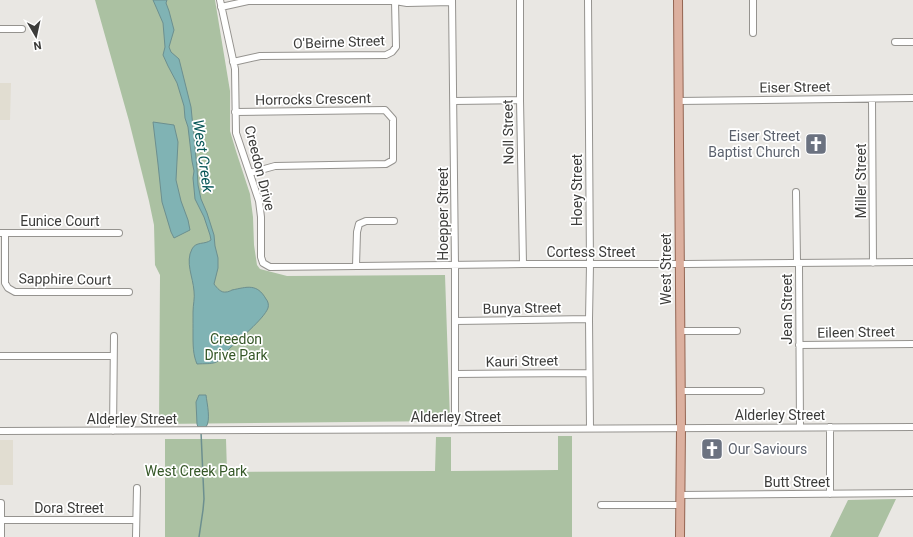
<svg xmlns="http://www.w3.org/2000/svg" width="913" height="537" font-family="Roboto,sans-serif">
  <rect width="100%" height="100%" fill="#e9e7e3"/>
  <path fill="#e1ddd1" d="M0 83H11L10 120H0Z
    M0 440H13V485H0Z"/>
  <path fill="#abc1a2" d="M95 0H215L230 91V131L236 151 250 194 253 217 254 245 257 265 260 269 287 276 445 275 450 421 159 424 160 275 155 265 154 225 149 201 129 121Z
    M558 436H572V537H601H165V439H226L227 472 435 471 436 437H451V471L558 470Z
    M896 499 878 537H830L848 500Z"/>
  <path fill="#80b3b4" stroke="#6c8f8f" d="M153 0H167L166 3 169 11 174 30 169 47 171 52 179 59 191 107 197 168 198 185 201 199 207 213 214 235 215 246 218 258V268L214 284C217 288 221 293 226 292 228 292 230 291 232 290 247 287 257 283 266 299 268 301 269 305 268 308 264 319 237 341 228 350 218 366 213 363 197 364 193 355 193 345 193 334 193 327 193 320 193 312 193 305 195 298 194 291 193 277 185 262 192 249 196 241 205 245 211 240L210 235 204 217 195 199 193 178 194 171 192 161 188 127 185 118 184 106 177 83 168 66 163 55 165 47 163 23Z
    M153 122 174 125 178 142 176 180 181 201 188 220 190 230 174 238 171 232 162 202 158 164Z
    M199 395H206C207 404 211 420 206 427H198L197 424 196 402Z"/>
  <g fill="none" stroke-linecap="round" stroke-linejoin="round">
    <path stroke="#6c8f8f" stroke-width="1.5" d="M199 537 203 510 204 499 201 432"/>
    <g stroke="#95938f" stroke-width="8">
      <path id="minor" d="M220 0 235 69 236 133 259 201 261 217V257L263 263 270 267 523 264H686L913 262
        M452 0 455 265V429
        M520 0V100L523 264
        M588 0 590 265 589 319 590 428
        M753 0V33
        M221 7 248 1H395L407 3 452 2
        M0 29H22
        M895 42H913
        M233 62 260 56 386 55 392 52 396 47 395 1
        M872 99 873 263
        M454 101 520 100
        M678 101 913 98
        M235 112 385 110 393 119V160L386 164 275 166 250 173
        M796 192 797 261 799 266 800 427
        M0 233H119
        M5 233V283L8 288 15 292H129
        M356 266 357 232 359 224 366 221H394
        M455 321 589 319
        M680 331H737
        M799 345 913 344
        M0 356H113
        M455 374 589 373
        M681 391H761
        M0 431C304 431 609 428 913 427
        M113 431 114 336
        M830 494V427
        M681 495 913 493
        M1 503V537
        M601 505H680
        M2 520H136
        M136 537 137 488"/>
    </g>
    <g stroke="#946552" stroke-width="10">
      <path id="major" d="M678 0 681 428 680 537"/>
    </g>
    <use href="#minor" stroke="#fff" stroke-width="6"/>
    <use href="#major" stroke="#dcb09f" stroke-width="8"/>
  </g>
  <defs>
    <g id="church-square" transform="scale(1.15)"><rect x="-9" y="-9" width="18" height="18" rx="4" fill="#6b7280" stroke="#fff"/><path d="M-1.2-6h2.4v3.5h3.3v2.4h-3.3V6h-2.4V-.1h-3.3v-2.4h3.3Z" fill="#fff"/></g>
  </defs>
  <g fill-rule="evenodd">
    <use href="#church-square" x="816" y="144"/>
    <use href="#church-square" x="712" y="449"/>
  </g>
  <g text-anchor="middle" stroke-width="3.5" stroke-linejoin="round" paint-order="stroke">
    <g font-size="14" fill="#3c3c3a" stroke="#fff">
      <text transform="translate(339 42) rotate(-2)" y="5">O'Beirne Street</text>
      <text transform="translate(795 87) rotate(-1)" y="5">Eiser Street</text>
      <text transform="translate(313 99) rotate(-1)" y="5">Horrocks Crescent</text>
      <text transform="translate(508 132) rotate(-91)" y="5">Noll Street</text>
      <text transform="translate(260 168) rotate(76)" y="5">Creedon Drive</text>
      <text transform="translate(861 181) rotate(-90)" y="5">Miller Street</text>
      <text transform="translate(577 190) rotate(-90)" y="5">Hoey Street</text>
      <text transform="translate(443 214) rotate(-90)" y="5">Hoepper Street</text>
      <text x="60" y="226">Eunice Court</text>
      <text x="591" y="257">Cortess Street</text>
      <text transform="translate(666 269) rotate(-90)" y="5">West Street</text>
      <text transform="translate(65 279) rotate(1)" y="5">Sapphire Court</text>
      <text transform="translate(522 308) rotate(-1)" y="5">Bunya Street</text>
      <text transform="translate(787 309) rotate(-90)" y="5">Jean Street</text>
      <text transform="translate(856 332) rotate(-1)" y="5">Eileen Street</text>
      <text transform="translate(522 361) rotate(-1)" y="5">Kauri Street</text>
      <text x="780" y="420">Alderley Street</text>
      <text x="456" y="422">Alderley Street</text>
      <text x="132" y="424">Alderley Street</text>
      <text x="797" y="487">Butt Street</text>
      <text x="69" y="513">Dora Street</text>
    </g>
    <g font-size="14" fill="#5b616d" stroke="#fff" text-anchor="end">
      <text x="800" y="141">Eiser Street<tspan x="800" dy="16">Baptist Church</tspan></text>
      <text x="728" y="454" text-anchor="start">Our Saviours</text>
    </g>
    <g font-size="14" fill="#355727" stroke="#fff">
      <text x="236" y="344">Creedon<tspan x="236" dy="16">Drive Park</tspan></text>
      <text x="196" y="476">West Creek Park</text>
    </g>
    <g font-size="15" font-style="italic" fill="#065556" stroke="#fff">
      <text transform="translate(203 156) rotate(82)" y="5">West Creek</text>
    </g>
  </g>
  <g transform="translate(36 36) rotate(171)" stroke="#ffffff" stroke-width="3" paint-order="stroke">
  <path d="M0-3L7 15L0 10L-7 15Z" fill="#3c3c3a"/>
  <text y="-6" font-size="11" font-weight="bold" text-anchor="middle" fill="#3c3c3a">N</text>
  </g>
</svg>
